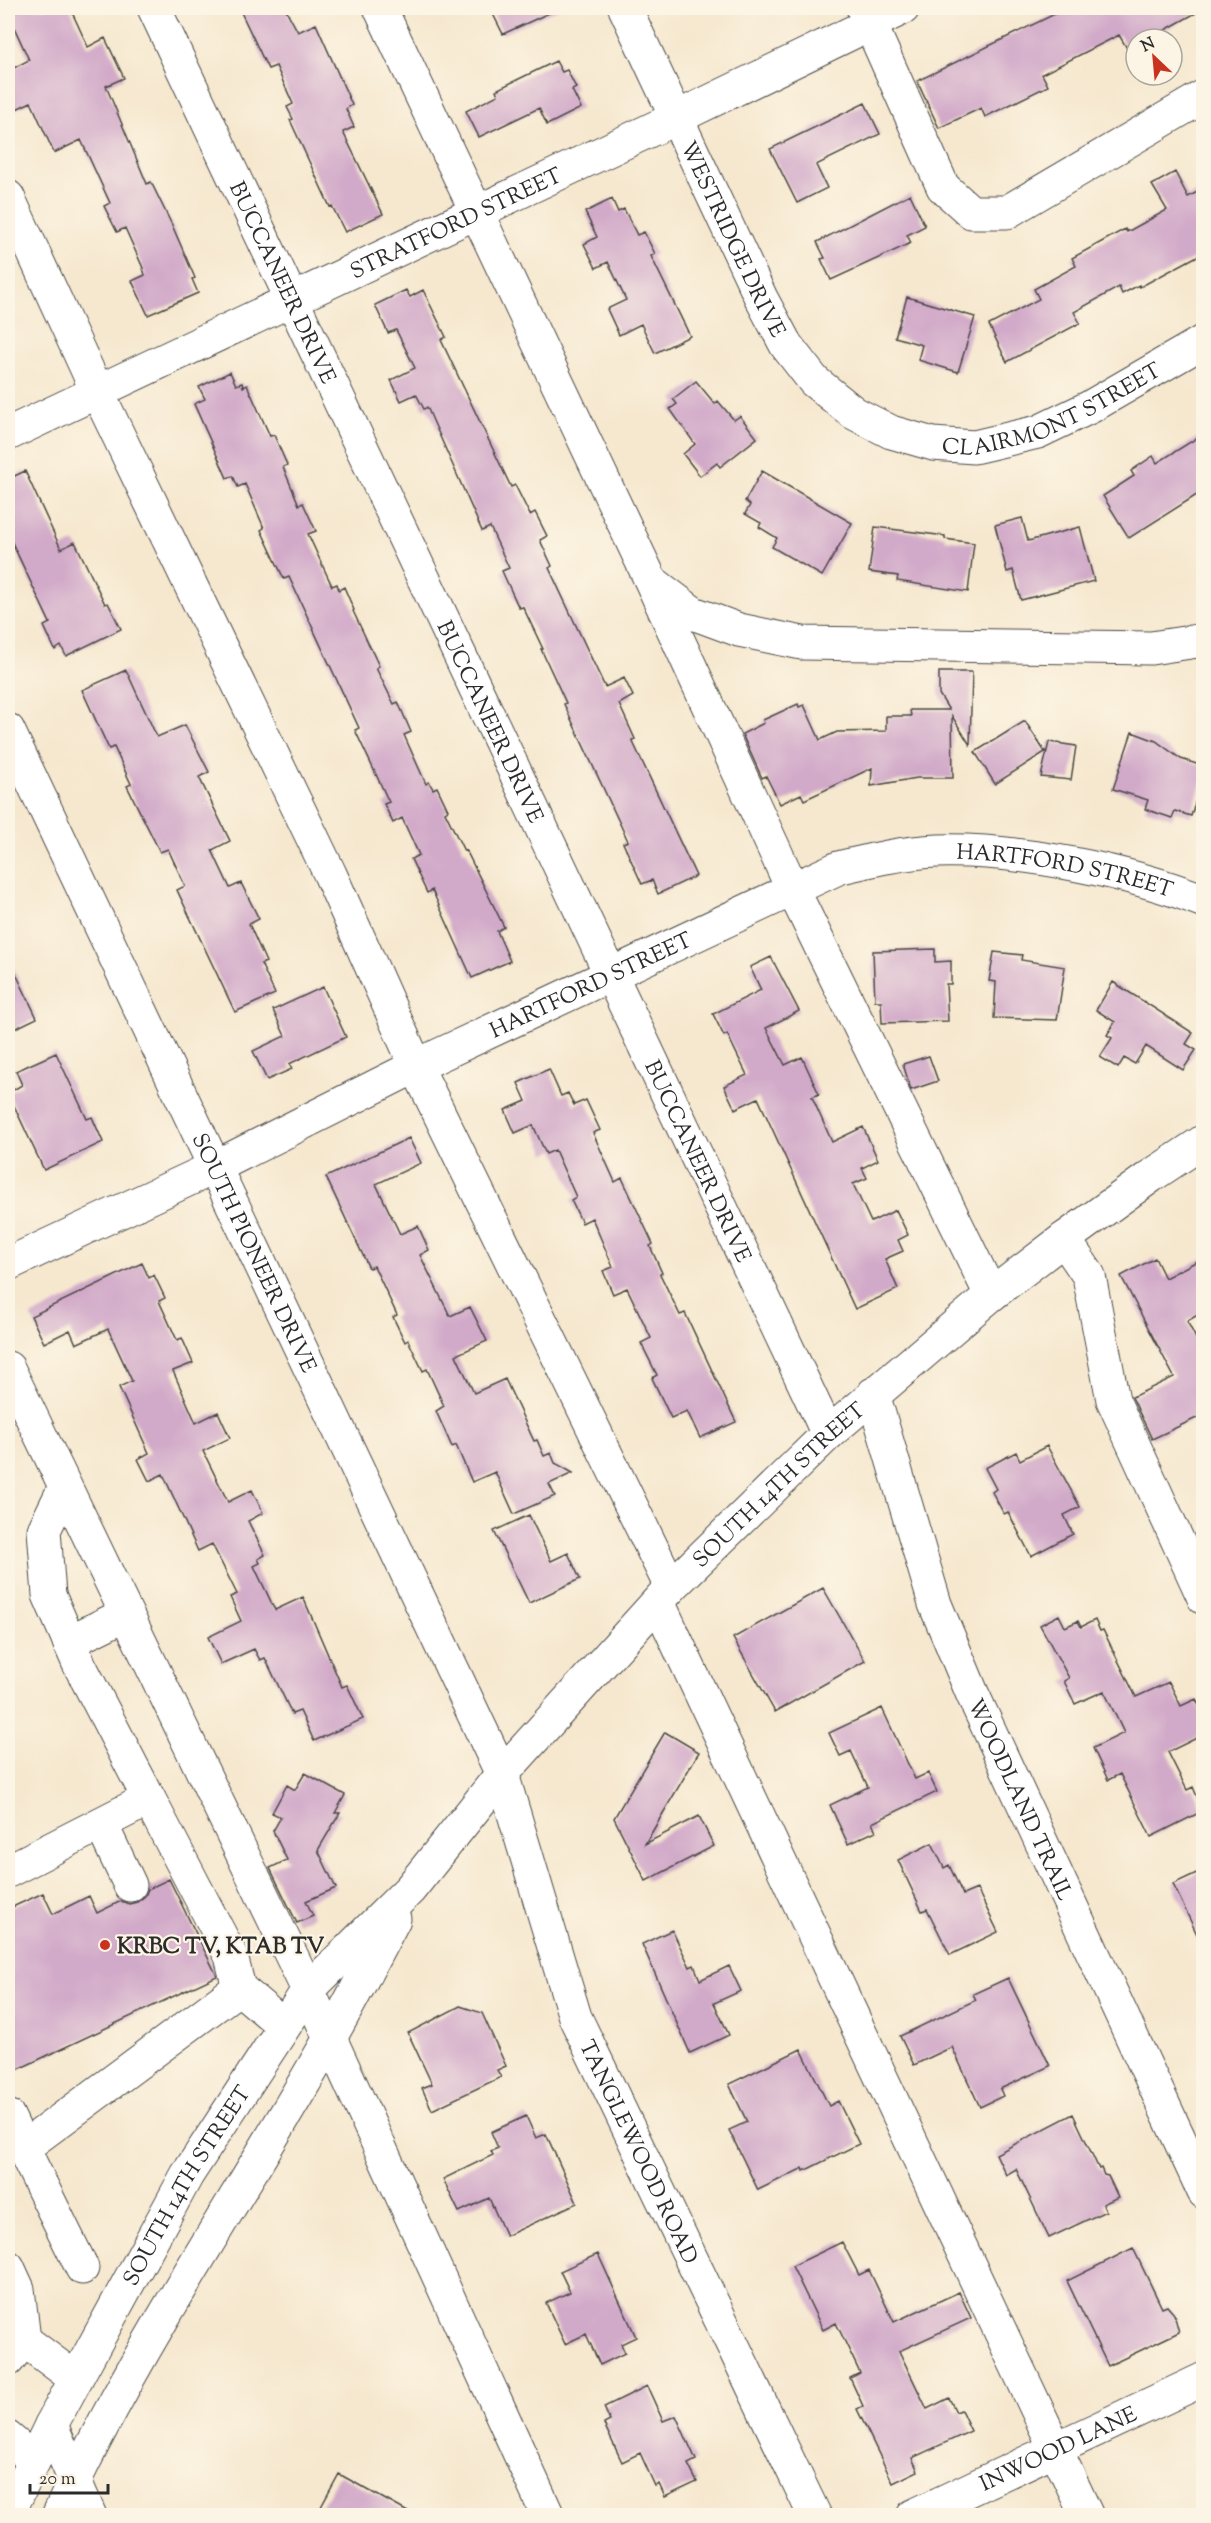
<svg xmlns="http://www.w3.org/2000/svg" width="1211" height="2523" font-family="'Sorts Mill Goudy',serif">
  <rect width="100%" height="100%" fill="#fcf5e5"/>
  <filter id="ink" filterUnits="userSpaceOnUse"><feTurbulence type="fractalNoise" baseFrequency=".0167" numOctaves="2"/><feDisplacementMap in="SourceGraphic" scale="12" xChannelSelector="R" yChannelSelector="G"/><feConvolveMatrix kernelMatrix="1 2 1 2 8 2 1 2 1" color-interpolation-filters="sRGB"/></filter>
  <filter id="wash" filterUnits="userSpaceOnUse"><feTurbulence type="fractalNoise" baseFrequency=".008" numOctaves="4" result="noise"/><feDisplacementMap in="SourceGraphic" scale="24" xChannelSelector="R" yChannelSelector="G"/><feGaussianBlur stdDeviation="1.35" result="paint"/><feColorMatrix in="noise" values="0 0 0 0 0 0 0 0 0 0 0 0 0 0 0 0 0 1.4 0 .05"/><feComposite in="paint" operator="in"/></filter>
  <g filter="url(#wash)">
    <rect width="100%" height="100%" fill="#f6e8cf"/>
    <g id="blocks">
      <path fill="#d2aac9" d="M8 8H70L88 47 105 38 124 78 106 86 147 184 151 182 172 225 195 278 192 279 198 293 148 315 132 281 145 275 143 268 125 228 117 232 104 206 110 203 81 140 54 153 31 102 8 113V71L29 60 8 14Z
        M239 8H285L298 32 316 24 352 105 346 109 354 127 343 132 383 214 345 232 332 206 330 207 290 120 293 119 287 107 293 104 276 66 268 69Z
        M490 8H560L503 34Z
        M1067 8H1203V9L1149 39H1136V46L1128 50 1119 35 1042 74 1048 86 985 117 981 108 939 128 917 81Z
        M556 61 562 72 567 70 576 88 572 90 581 108 547 125 539 108 479 137 466 111 498 95 496 90Z
        M865 103 880 134 816 165 827 188 797 203 770 149Z
        M1175 172 1188 197 1203 189V253L1140 287 1139 285 1122 294 1119 287 1074 312 1080 323 1007 362 989 325 1039 299 1034 289 1076 266 1072 258 1125 229 1127 232 1167 210 1152 185Z
        M910 194 925 226 907 235 911 243 831 280 821 259 825 258 817 242Z
        M612 199 618 212 624 209 637 235 644 232 655 254 651 256 690 336 655 353 641 324 619 335 607 309 626 300 608 262 596 268 584 244 597 237 585 212Z
        M406 290 410 297 423 290 446 337 441 340 511 487 515 485 530 515 535 512 547 536 540 540 552 566 549 568 605 687 624 678 633 696 619 704 635 739 632 740 696 876 658 894 652 880 642 884 623 843 628 841 564 704 566 703 541 649H543L523 607 519 608 507 582 502 571 509 568 490 527 482 531 427 407 424 409 416 394 401 401 391 380 415 368 396 330 388 333 375 305Z
        M907 297 975 317 958 372 918 360 922 345 895 337Z
        M230 372 236 385 242 383 243 387 247 385 270 436 274 435 287 465 283 467 299 505 303 503 316 531 308 534 332 586 337 584 339 590 344 587 354 610 353 611 379 666 376 668 394 704 398 702 411 732 404 735 426 784 429 782 433 789 437 787 448 810 445 812 464 851 466 850 504 927 497 931 510 961 472 978 432 890 427 893 411 859 419 855 402 818 393 823 384 804 389 802 355 730 359 728 289 577 284 579 261 530 264 528 245 484 238 487 233 476 227 478 194 404 205 399 199 387Z
        M696 381 715 404 718 401 734 420 740 416 757 438 720 467 717 463 700 476 683 454 695 444 670 409 677 404 673 399Z
        M1203 434V491L1129 538 1103 496 1134 476 1131 471 1153 456 1157 463Z
        M25 471 61 549 75 542 105 604 108 603 121 629 66 656 61 646 55 650 44 626 50 623 8 534V479Z
        M762 471 852 523 822 576 772 547 777 538 759 527 761 523 745 514 750 505 745 501Z
        M1022 518 1028 541 1080 527 1094 581 1021 600 1013 570 1007 572 995 525Z
        M875 527 945 536V539L974 543 968 592 897 581 898 576 869 572Z
        M126 670 157 737 185 725 209 772 199 777 230 841 212 850 230 888 241 883 259 919 249 924 266 962 261 964 275 994 235 1012 177 890 185 886 168 849 160 852 127 786 131 784 114 747 109 749 82 690Z
        M939 672H972L970 745 952 716 953 778H917L871 786 872 768 804 800 801 794 780 804 766 776 762 778 742 734 764 723 763 720 798 704 799 707 804 705 820 740 837 732 886 731V716H911L910 710H949L939 694Z
        M1025 721 1045 752 995 784 975 752Z
        M1132 732 1156 741 1181 759 1203 766V778L1191 816 1175 811 1172 818 1145 809 1148 800 1113 789Z
        M1049 742 1076 746 1071 780 1041 777Z
        M935 949V962L951 961V984H946L948 1021 882 1023 881 1001H875L873 951Z
        M994 952 1022 955 1021 960 1065 967 1057 1020 994 1018 996 982 989 981Z
        M8 957 37 1018 8 1032Z
        M771 957 799 1011 766 1028 785 1065 802 1057 819 1094 812 1097 832 1142 863 1127 878 1160 862 1168 867 1178 853 1184 871 1222 896 1210 908 1235 898 1240 903 1251 885 1259 898 1289 855 1309 758 1098 735 1109 724 1086 747 1075 727 1034 724 1036 713 1014 761 990 750 967Z
        M1113 982 1193 1033 1186 1044 1196 1050 1183 1070 1146 1046 1135 1064 1124 1058 1118 1068 1100 1057 1112 1038 1107 1035 1115 1022 1096 1010Z
        M323 987 346 1037 289 1064 292 1069 267 1080 253 1051 285 1036 273 1010Z
        M56 1053 87 1119 92 1117 103 1142 44 1170 8 1093 22 1085 16 1071Z
        M929 1056 938 1081 911 1090 903 1064Z
        M549 1069 561 1096 568 1093 574 1105 586 1100 600 1130 593 1133 615 1182 622 1178 653 1244 650 1246 662 1273 660 1274 680 1315 685 1313 736 1422 700 1438 687 1411 671 1418 652 1378 657 1375 641 1343 651 1338 627 1288 613 1294 603 1271 613 1267 592 1218 582 1223 571 1200 576 1197 555 1150 546 1154 533 1125 515 1133 505 1110 526 1101 518 1083Z
        M409 1138 421 1163 376 1184 400 1234 418 1226 429 1250 420 1255 450 1316 470 1307 487 1341 456 1355 474 1393 505 1379 534 1441 537 1440 544 1456 551 1453 555 1463 573 1473 549 1484 555 1496 514 1514 495 1472 472 1482 456 1445 452 1447 436 1411 444 1406 427 1369 423 1371 408 1340 405 1342 393 1317 397 1315 374 1266 369 1268 326 1177Z
        M1155 1258 1165 1278 1203 1258V1312L1187 1321 1203 1352V1415L1152 1439 1132 1397 1174 1377 1121 1276Z
        M142 1263 149 1278 154 1275 165 1298 159 1301 177 1340 182 1338 193 1363 173 1371 196 1423 218 1412 230 1438 203 1451 228 1502 252 1490 263 1513 248 1521 265 1555 258 1559 260 1563 254 1566 275 1610 303 1597 342 1687 347 1685 363 1719 314 1741 300 1711 292 1714 265 1658 260 1660 254 1649 221 1664 208 1637 241 1621 230 1597 237 1594 212 1544 198 1551 163 1474 149 1481 138 1459 149 1453 119 1387 132 1381 108 1329 76 1344 70 1330 44 1343 31 1316Z
        M1047 1446 1080 1507 1064 1515 1073 1534 1031 1556 1008 1512 1004 1514 992 1492 996 1489 985 1468 1016 1452 1020 1460Z
        M529 1515 551 1561 568 1553 580 1579 529 1603 494 1531Z
        M823 1588 865 1661 775 1712 733 1638Z
        M1059 1615 1065 1627 1078 1621 1081 1627 1095 1620 1100 1631 1103 1630 1136 1697 1169 1682 1181 1706 1196 1699 1203 1715V1735L1168 1752 1187 1790 1193 1787 1203 1811 1151 1837 1120 1774 1108 1780 1093 1748 1124 1733 1104 1691 1075 1704 1064 1681 1069 1678 1040 1625Z
        M882 1708 915 1779 928 1773 937 1792 872 1823 876 1831 848 1844 830 1805 868 1787 851 1751 840 1756 829 1733Z
        M665 1732 699 1752 645 1844 699 1816 714 1846 646 1881 614 1818Z
        M305 1773 345 1795 335 1813H340L318 1850 336 1888 306 1901 313 1916 297 1923 270 1868 287 1860 273 1831 281 1817 272 1813 287 1785 295 1790Z
        M932 1843 944 1868 949 1865 963 1895 977 1889 998 1932 950 1955 927 1909 922 1911 898 1860Z
        M1203 1870V1947L1173 1884Z
        M169 1879 217 1976 8 2074V1909L43 1893 53 1914 89 1896 97 1913 121 1901 129 1904 137 1902 145 1896 148 1889Z
        M672 1930 690 1967 694 1965 700 1980 729 1966 741 1991 714 2003 729 2035 690 2053 642 1944Z
        M1008 1978 1050 2066 1000 2089 1003 2096 980 2107 952 2047 914 2065 900 2036 976 2000 973 1994Z
        M460 2006 482 2013 506 2066 497 2070 501 2077 432 2110 422 2088 432 2084 408 2033Z
        M801 2049 829 2106 838 2101 859 2144 804 2171 803 2168 758 2190 729 2130 747 2122 729 2084Z
        M1073 2114 1099 2169 1101 2168 1104 2175 1108 2176 1118 2197 1103 2204 1106 2211 1049 2238 1016 2169 1006 2175 996 2154Z
        M526 2116 536 2138 546 2134 577 2203 506 2236 489 2198 459 2212 443 2179 493 2155 491 2151 498 2148 491 2132Z
        M842 2242 859 2275 869 2270 894 2322 959 2292 971 2318 899 2351 927 2409 949 2398 956 2412 961 2410 971 2431 912 2458 918 2471 893 2483 857 2409 863 2406 850 2378 860 2373 836 2323 823 2330 792 2266Z
        M1133 2248 1162 2308 1167 2306 1174 2314 1179 2332 1108 2366 1067 2281Z
        M598 2254 636 2337 621 2344 625 2353 600 2365 586 2334 565 2344 546 2303 570 2292 560 2271Z
        M647 2386 663 2421 676 2416 696 2460 688 2464 697 2482 665 2497 659 2484 655 2486 640 2453 622 2462 604 2424 610 2421 604 2407Z
        M339 2474 415 2516H316Z"/>
    </g>
  </g>
  <g filter="url(#ink)">
    <use href="#blocks" fill-opacity="0" stroke="#494744" stroke-width="1.5"/>
    <g fill="none" stroke-linecap="round" stroke-linejoin="round">
      <g stroke="#494744" stroke-width="35">
        <g id="minor">
          <path id="s1" d="M154 8 828 1434"/>
          <path d="M380 8 651 581 793 890 991 1295"/>
          <path id="s2" d="M625 8 761 298 786 345 814 381 854 413 891 432 933 444 974 447 1038 432 1090 407 1204 341"/>
          <path d="M863 8 943 187 971 212H1007L1204 96"/>
          <path d="M8 197 97 391 330 874 416 1066 671 1587"/>
          <path id="s3" d="M8 434 678 117 903 8"/>
          <path d="M656 585 693 613 739 630 802 643 1151 648 1204 640"/>
          <path id="s4" d="M8 730 502 1774 575 2017 815 2516"/>
          <path d="M1064 1239 1089 1276 1113 1400 1204 1598"/>
          <path id="s5" d="M8 1264 213 1168 416 1066 838 868C871 860 904 852 938 851 1019 849 1129 871 1204 901"/>
          <path d="M8 1368 308 1990 548 2516"/>
          <path id="s6" d="M873 1394 935 1604 972 1693 1204 2192"/>
          <path d="M65 1487 44 1530 49 1595 79 1664 149 1799"/>
          <path d="M658 1602 1087 2516"/>
          <path d="M69 1642 126 1614"/>
          <path d="M101 1824 130 1885"/>
          <path d="M8 1871 149 1799 231 1956 239 1988 284 2026"/>
          <path d="M8 2116 23 2148 239 1988"/>
          <path d="M23 2148 82 2268"/>
          <path d="M8 2267 18 2289 24 2340 8 2360"/>
          <path d="M24 2340 76 2379"/>
          <path d="M51 2425 90 2516"/>
          <path d="M8 2438 34 2460"/>
          <path id="s7" d="M913 2516 1204 2379"/>
        </g>
      </g>
      <g stroke="#494744" stroke-width="35">
        <g id="major">
          <path id="s8" d="M8 2514 51 2425 187 2175 308 1990 410 1889 502 1774 671 1587 828 1434 991 1295 1064 1239 1151 1176 1204 1141"/>
          <path d="M58 2516C134 2349 240 2198 330 2038 352 1999 373 1959 394 1919"/>
        </g>
      </g>
      <use href="#minor" stroke="#fff" stroke-width="33"/>
      <use href="#major" stroke="#fff" stroke-width="33"/>
    </g>
  </g>
  <circle fill="#c8321e" stroke="#fcf5e5" stroke-width="2" cx="105" cy="1945" r="6"/>
  <g text-anchor="middle" stroke-width="4.5" stroke-linejoin="round" paint-order="stroke">
    <g font-size="22" fill="#2b2b2b" stroke="#fcf5e5">
      <text dy="8" stroke="none"><textPath href="#s3" startOffset="495">STRATFORD STREET</textPath></text>
      <text dy="8" stroke="none"><textPath href="#s2" startOffset="255">WESTRIDGE DRIVE</textPath></text>
      <text dy="8" stroke="none"><textPath href="#s1" startOffset="303">BUCCANEER DRIVE</textPath></text>
      <text dy="8" stroke="none"><textPath href="#s2" startOffset="682">CLAIRMONT STREET</textPath></text>
      <text dy="8" stroke="none"><textPath href="#s1" startOffset="789">BUCCANEER DRIVE</textPath></text>
      <text dy="8" stroke="none"><textPath href="#s5" startOffset="1150">HARTFORD STREET</textPath></text>
      <text dy="8" stroke="none"><textPath href="#s5" startOffset="646">HARTFORD STREET</textPath></text>
      <text dy="8" stroke="none"><textPath href="#s1" startOffset="1275">BUCCANEER DRIVE</textPath></text>
      <text dy="8" stroke="none"><textPath href="#s4" startOffset="578">SOUTH PIONEER DRIVE</textPath></text>
      <text dy="8" stroke="none"><textPath href="#s8" startOffset="1296">SOUTH 14TH STREET</textPath></text>
      <text dy="8" stroke="none"><textPath href="#s6" startOffset="432">WOODLAND TRAIL</textPath></text>
      <text dy="8" stroke="none"><textPath href="#s4" startOffset="1558">TANGLEWOOD ROAD</textPath></text>
      <text dy="8" stroke="none"><textPath href="#s8" startOffset="374">SOUTH 14TH STREET</textPath></text>
      <text dy="8" stroke="none"><textPath href="#s7" startOffset="160">INWOOD LANE</textPath></text>
    </g>
    <g font-size="22" font-weight="bold" fill="#2b2b2b" stroke="#fcf5e5" text-anchor="start">
      <text x="117" y="1953">KRBC TV, KTAB TV</text>
    </g>
  </g>
  <rect width="1211" height="2523" fill="none" stroke="#fcf5e5" stroke-width="30"/>
  <g transform="translate(1154 57) rotate(334)"><circle r="28" fill="#fcf5e5" stroke="#a8a49b" stroke-width="1.5"/>
  <path d="M0-4.5L10 22L0 15L-10 22Z" fill="#c8321e"/>
  <text y="-9" font-size="16" font-weight="bold" text-anchor="middle" fill="#2b2b2b">N</text>
  </g>
  <path d="M30 2484v9h78v-9" fill="none" stroke="#2b2b2b" stroke-width="3"/>
  <text x="39" y="2484" font-size="18" fill="#2b2b2b" stroke="#fcf5e5" stroke-width="4.5" paint-order="stroke">20 m</text>
</svg>
